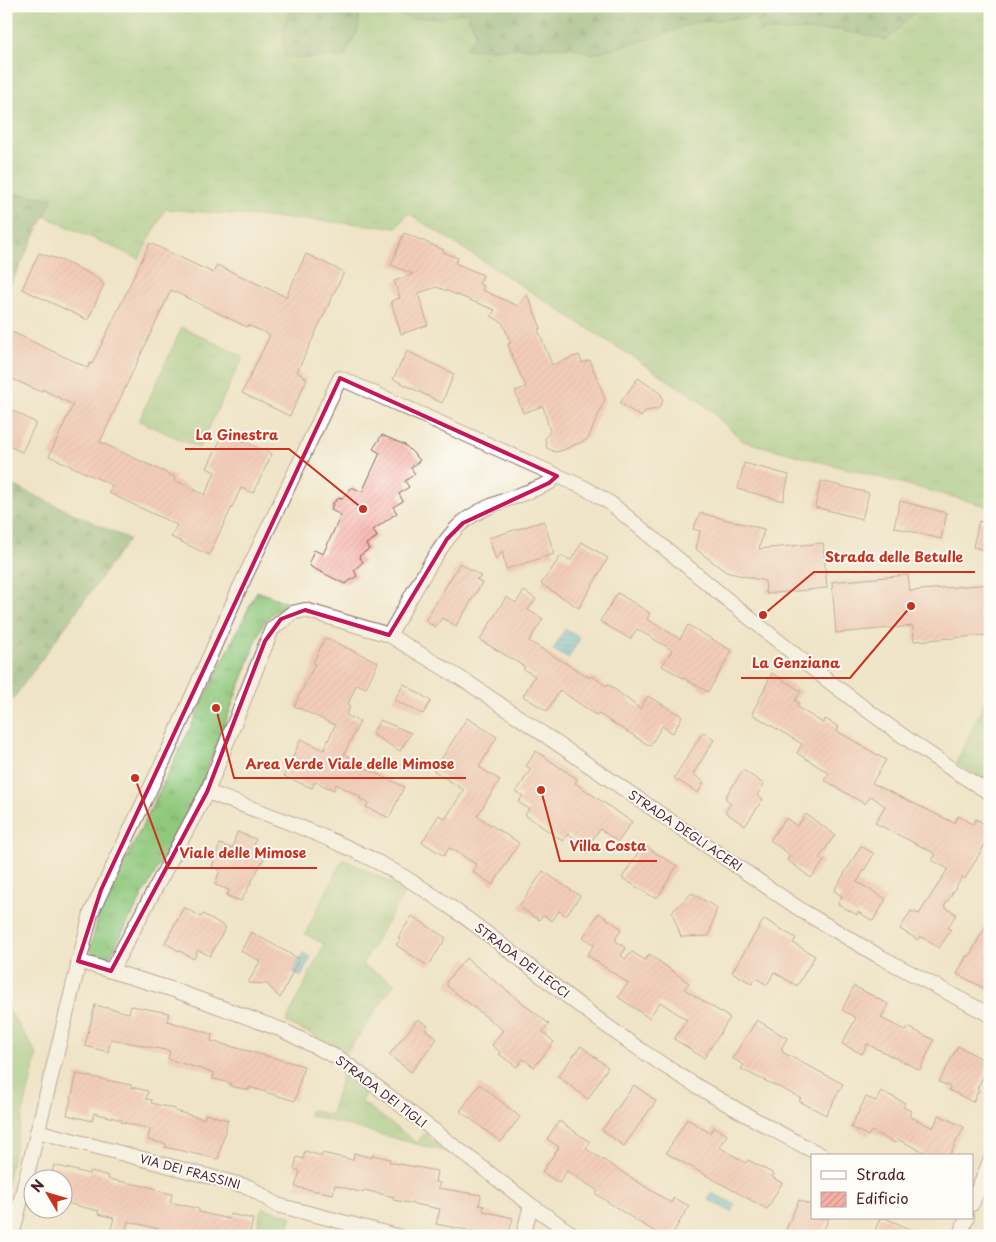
<svg xmlns="http://www.w3.org/2000/svg" width="996" height="1242" font-family="'Playpen Sans',sans-serif">
  <defs>
    <pattern id="grass-tufts" width="24" height="20" patternUnits="userSpaceOnUse" patternTransform="scale(1.25)"><rect width="24" height="20" fill="#8fc77b"/><path d="M3 7l-1-3M5 7V3M7 7l1-3M15 17l-1-3M17 17v-4M19 17l1-3" fill="none" stroke="#7daa6a"/></pattern>
    <pattern id="forest-firs" width="22" height="20" patternUnits="userSpaceOnUse" patternTransform="scale(1.25)"><rect width="22" height="20" fill="#73ac6b"/><path d="M5 1l3.5 6h-7zM16 11l3.5 6h-7z" fill="#608b58"/></pattern>
    <pattern id="water-rules" width="6" height="5" patternUnits="userSpaceOnUse" patternTransform="scale(1.25)"><rect width="6" height="5" fill="#55bbd3"/><path d="M0 2.5h6" fill="none" stroke="#4897ab"/></pattern>
    <pattern id="building-hatch" width="6" height="6" patternUnits="userSpaceOnUse" patternTransform="scale(1.25)"><rect width="6" height="6" fill="#f6afa5"/><path d="M-1 1l2-2M0 6l6-6M5 7l2-2" fill="none" stroke="#d4968e"/></pattern>
  </defs>
  <rect width="100%" height="100%" fill="#fdfcf7"/>
  <filter id="ink" filterUnits="userSpaceOnUse"><feTurbulence type="fractalNoise" baseFrequency=".02" numOctaves="2"/><feDisplacementMap in="SourceGraphic" scale="10" xChannelSelector="R" yChannelSelector="G"/><feConvolveMatrix kernelMatrix="1 2 1 2 8 2 1 2 1" color-interpolation-filters="sRGB"/></filter>
  <filter id="wash" filterUnits="userSpaceOnUse"><feTurbulence type="fractalNoise" baseFrequency=".0096" numOctaves="4" result="noise"/><feDisplacementMap in="SourceGraphic" scale="20" xChannelSelector="R" yChannelSelector="G"/><feGaussianBlur stdDeviation="1.12" result="paint"/><feColorMatrix in="noise" values="0 0 0 0 0 0 0 0 0 0 0 0 0 0 0 0 0 1.4 0 .05"/><feComposite in="paint" operator="in"/></filter>
  <g filter="url(#wash)">
    <rect width="100%" height="100%" fill="#efe4c6"/>
    <path fill="url(#grass-tufts)" stroke="#6c7353" d="M6 6H990V507L743 441 698 399 408 213 397 227 165 209 139 259 44 216 53 198 6 193Z
      M182 327 243 357 199 448 139 421Z
      M257 591 290 604 273 613 263 624 199 791 111 954 104 959 96 957 90 949 99 915Z
      M990 691V784L956 763Z
      M343 859 406 890 362 965 395 983 347 1052 286 1022 324 944 305 934Z
      M340 1071 367 1091 361 1101 417 1143 424 1134 449 1153 309 1115 310 1110 331 1115 341 1079Z
      M262 1208 292 1216 288 1229 316 1236H255Z"/>
    <path fill="url(#forest-firs)" stroke="#5e664b" d="M292 6H360L358 30 344 57 308 58 284 56V26Z
      M366 6H918L917 11 887 40 839 30 760 31 755 16 693 23 656 37 592 54 571 47 465 50 476 34 467 12 439 18H412Z
      M6 193 53 198 6 295Z
      M6 482 129 539 13 699 6 701Z"/>
    <path fill="#8fc77b" stroke="#6c7353" d="M6 1006 37 1054 6 1186Z"/>
    <path fill="url(#water-rules)" stroke="#506d7f" d="M565 629 580 638 568 659 553 650Z
      M303 953 311 957 301 977 293 972Z
      M712 1193 735 1204 732 1212 708 1200Z"/>
    <g id="blocks">
      <path fill="url(#building-hatch)" d="M404 233 444 250 443 252 458 258 455 263 483 275 479 284 484 286 482 290 518 306 527 294 541 328 538 329 552 365 579 355 582 363 590 360 605 399 588 439 561 451 555 452 547 448 545 439 550 431 543 406 523 413 515 391 526 387 513 358 508 344 511 343 502 322 491 316 495 310 437 287 418 293 428 325 401 334 391 301 400 298 394 281 413 274 391 265Z
        M150 243 213 273 217 265 286 297 306 254 344 272 297 372 307 379 290 416 242 393 270 335 248 325 247 327 171 290 134 369 100 442 175 477 174 480 205 495 215 472 207 468 224 432 272 454 253 493 241 488 209 555 171 537 177 525 109 493 112 485 49 456 73 405 42 389 41 392 6 376V329L88 368 90 363 92 364Z
        M39 253 63 261 96 277 104 284 88 320 22 289Z
        M407 351 454 374 442 403 393 379Z
        M638 378 661 394 663 401 658 409 645 411 641 417 620 403Z
        M6 410 12 412V410L36 423 22 452 6 445Z
        M382 435 405 445 420 460 411 468 415 474 405 481 409 487 399 494 403 501 393 507 397 513 373 530 377 537 366 544 369 549 359 556 363 562 354 570 357 576 345 584 311 567 309 563 314 550 323 554 341 515 331 510 333 503 340 497 342 499 352 487 362 492 380 453 373 449Z
        M744 463 789 475 783 501 738 489Z
        M821 481 869 493 862 519 815 507Z
        M900 501 947 513 941 539 894 527Z
        M700 513 764 529 759 549 823 543 827 588 766 594 765 581 726 572 696 549 700 531 693 529Z
        M544 521 554 554 506 569 502 551 496 560 489 538Z
        M979 521 990 524V551L973 547Z
        M582 542 608 558 579 608 541 584 561 556 571 560Z
        M460 563 482 577 476 579 482 583 456 626 442 618 436 627 425 621Z
        M908 575 910 591 990 584V601L987 602 990 635 914 641 913 626 836 633 832 582Z
        M524 591 536 599 528 610 543 619 529 641 590 678 592 676 606 686 608 684 640 709 648 696 682 716 673 733 662 726 650 746 599 714 597 716 560 690 547 711 523 696 535 676 523 669 525 667 480 640 506 597 516 603Z
        M618 593 650 613 647 619 680 639 688 625 732 651 708 692 662 666 672 650 637 629 630 639 600 621Z
        M325 638 378 662 366 688 357 684 347 706 350 707 346 715 360 722 344 754 349 756 348 759 404 787 389 818 366 807 368 803 360 799 361 797 336 784 334 790 315 782 312 788 284 776 301 739 324 750 335 725 294 706 315 664 313 663Z
        M772 673 801 691 795 701 799 703 797 707 823 723 825 719 839 727 837 731 886 760 872 783 954 823 958 816 972 824 976 819 990 827V847L985 844 965 879 962 877 944 907 956 914 948 928 951 930 939 948 920 936 918 940 900 929 911 911 919 914 948 869 932 860 936 854 875 823 885 806 871 796 865 804 824 780 829 773 797 753 802 744 752 714Z
        M404 684 431 701 423 714 394 700Z
        M467 718 497 737 479 767 500 780 477 816 519 843 493 885 473 872 477 865 454 850 449 848 444 856 422 842 439 815 445 819 464 790 434 771Z
        M380 720 411 733 400 751 372 734Z
        M703 732 714 740 693 774 704 782 698 793 674 778Z
        M536 751 577 779 575 783 632 822 618 842 600 829 587 847 568 834 563 841 525 815 529 809 518 802 523 796 516 792 531 769 526 766Z
        M743 770 764 784 757 795 763 799 745 826 725 812 731 803 725 798Z
        M806 814 835 835 819 858 824 861 811 878 787 860 790 855 770 840 786 818 797 826Z
        M237 832 256 839 254 845 268 851 241 901 227 896 229 890 215 885 220 870 212 866 220 844 232 848Z
        M643 845 677 866 658 897H653L622 878Z
        M861 846 874 854 857 882 886 899 873 921 858 912 857 915 838 904 842 896 834 891Z
        M543 871 580 896 566 916 559 911 552 921 543 915 539 920 519 907Z
        M692 893 717 908 709 936 681 937 672 912Z
        M184 907 201 917 203 914 226 927 210 956 198 950 194 959 165 943Z
        M599 913 622 929 616 938V941L626 948 621 956 625 959 632 952 645 960 649 954 689 983 684 989 730 1018 704 1058 674 1039 687 1020 660 1002 649 1018 618 997 628 983 587 955 594 945 583 937Z
        M412 916 446 938 428 966 396 945 401 939 398 938Z
        M990 918V991L957 974 967 955 969 957Z
        M764 919 796 938 793 943 815 956 797 986 774 972 767 985 756 978 752 984 732 972Z
        M251 932 299 959 280 998 267 984 248 983 260 961 241 951Z
        M466 958 549 1024 543 1032 554 1042 534 1067 523 1059 517 1067 499 1054 500 1052 492 1045 503 1030 447 986V981Z
        M854 986 888 1004 881 1018 907 1031 908 1027 934 1040 920 1070 867 1044 862 1054 842 1044 856 1018 842 1010Z
        M95 1005 129 1013 131 1006 169 1013 167 1021 212 1034 211 1041 304 1066 295 1101 249 1087V1090L230 1086 231 1083 213 1079 214 1073 168 1059 170 1051 111 1039 108 1052 85 1046Z
        M418 1019 428 1026 425 1029 437 1039 411 1072 389 1055Z
        M757 1020 787 1038 781 1049 783 1050 782 1052 843 1084 826 1115 799 1101 801 1098 741 1069 744 1065 732 1058Z
        M581 1046 608 1067 588 1099 558 1076Z
        M958 1046 990 1063 977 1089 979 1090 973 1102 949 1090 950 1087 939 1082Z
        M77 1074 131 1085V1087L148 1091 146 1099 152 1100 151 1103 175 1109V1111L204 1119 205 1114 228 1120 218 1159 165 1147 166 1144 148 1140 150 1129 121 1122 122 1120 94 1113 92 1121 67 1115Z
        M480 1084 520 1117 501 1142 460 1111Z
        M634 1085 656 1101 624 1146 602 1130Z
        M881 1091 905 1103 903 1107 911 1111 909 1116 933 1128 939 1115 964 1127 949 1156H922L924 1152 897 1139 895 1143 871 1131 868 1136 851 1127 866 1097 876 1101Z
        M687 1119 710 1133 714 1127 727 1135 719 1147 746 1163 748 1160 774 1174 772 1177 782 1183 767 1209 666 1153Z
        M559 1121 590 1142 586 1149 671 1203 674 1198 689 1206 671 1236H662L637 1221 596 1194 598 1191 567 1171 559 1183 542 1172 559 1147 547 1139Z
        M305 1151 322 1156V1153L353 1160 354 1153 372 1158V1155L390 1159 389 1162 437 1171 435 1182 440 1183 438 1188 481 1195 479 1205 484 1206 483 1211 513 1218 508 1236H482L483 1233 436 1224 440 1209 393 1200 394 1197 364 1190 363 1193 335 1185 333 1194 295 1187 300 1171 294 1169 297 1157 303 1159Z
        M54 1165 89 1174 90 1171 109 1176 108 1179 155 1188V1190L172 1194 170 1202 199 1209V1212L229 1219 230 1214 253 1219 249 1236H174V1233L128 1221 125 1233 111 1229 114 1218 98 1214 99 1211 62 1202V1180H50Z
        M799 1200 812 1206V1218H829L821 1236H794L785 1232Z
        M880 1218H885L926 1236H873Z"/>
    </g>
  </g>
  <g filter="url(#ink)">
    <use href="#blocks" fill-opacity="0" stroke="#846461" stroke-width="1"/>
    <g fill="none" stroke-linecap="round" stroke-linejoin="round">
      <g stroke="#846461" stroke-width="16">
        <path id="minor" d="M389 635C408 604 436 546 462 523 486 503 522 496 549 483L557 476
          M207 792C267 814 329 836 385 866 469 912 541 979 618 1034 683 1081 752 1119 823 1156
          M78 961 174 990 282 1030 342 1060 531 1205 575 1236
          M111 971 207 792 272 629 292 613 305 610 389 635 470 684 804 912 877 955 990 1015
          M37 1131 249 1187 277 1205 397 1236
          M972 1204 990 1161
          M12 1236 91 913 170 747 240 587 340 378 585 488 610 503C733 603 854 711 990 793
          M523 1236 531 1205
          M959 1236 967 1218"/>
      </g>
      <use href="#minor" stroke="#fff" stroke-width="14"/>
    </g>
  </g>
  <path d="M0 0H996V1242H0ZM340 378 557 476 549 483 463 523 447 539 389 635 305 610 281 619 265 641 207 792 111 971 78 961 101 890Z" fill="#efe4c6" fill-opacity=".55" fill-rule="evenodd"/>
  <path fill="none" stroke="#c2185b" stroke-width="4" stroke-linejoin="round" d="M340 378 557 476 549 483 463 523 447 539 389 635 305 610 281 619 265 641 207 792 111 971 78 961 101 890Z"/>
  <g text-anchor="middle" stroke-width="4" stroke-linejoin="round" paint-order="stroke">
    <g font-size="12" fill="#4a1f2b" stroke="#fdfcf7">
      <text transform="translate(685 831) rotate(34)" y="4">STRADA DEGLI ACERI</text>
      <text transform="translate(522 961) rotate(37)" y="4">STRADA DEI LECCI</text>
      <text transform="translate(381 1092) rotate(37)" y="4">STRADA DEI TIGLI</text>
      <text transform="translate(190 1172) rotate(15)" y="4">VIA DEI FRASSINI</text>
    </g>
  </g>
  <path fill="none" stroke="#c8321e" stroke-width="2" d="M363 509L289 449H185M763 615L814 572H975M911 606L850 678H741M216 708L234 778H466M541 790L560 861H657M135 778L168 868H317"/>
  <g fill="#c8321e" stroke="#fdfcf7" stroke-width="2">
    <circle cx="363" cy="509" r="5"/>
    <circle cx="763" cy="615" r="5"/>
    <circle cx="911" cy="606" r="5"/>
    <circle cx="216" cy="708" r="5"/>
    <circle cx="541" cy="790" r="5"/>
    <circle cx="135" cy="778" r="5"/>
  </g>
  <g font-size="14" text-anchor="middle" font-weight="bold" fill="#c8321e" stroke="#fdfcf7" stroke-width="4" stroke-linejoin="round" paint-order="stroke">
    <text x="237" y="440">La Ginestra</text>
    <text x="894" y="562">Strada delle Betulle</text>
    <text x="796" y="668">La Genziana</text>
    <text x="350" y="769">Area Verde Viale delle Mimose</text>
    <text x="608" y="851">Villa Costa</text>
    <text x="243" y="858">Viale delle Mimose</text>
  </g>
  <rect width="996" height="1242" fill="none" stroke="#fdfcf7" stroke-width="25"/>
  <rect x="811" y="1154" width="162" height="65" fill="#fdfcf7" stroke="#b5a4a5"/>
  <rect x="821" y="1171" width="25" height="8" fill="#ffffff" stroke="#b5a4a5"/>
  <text x="856" y="1180" font-size="15" fill="#4a1f2b">Strada</text>
  <rect x="821" y="1192" width="25" height="15" fill="url(#building-hatch)" stroke="#b5a4a5"/>
  <text x="856" y="1204" font-size="15" fill="#4a1f2b">Edificio</text>
  <g transform="translate(48 1194) rotate(308)"><circle r="24" fill="#fdfcf7" stroke="#b5a4a5"/>
  <path d="M0-4L9 19L0 12L-9 19Z" fill="#c8321e"/>
  <text y="-8" font-size="14" font-weight="bold" text-anchor="middle" fill="#4a1f2b">N</text>
  </g>
</svg>
